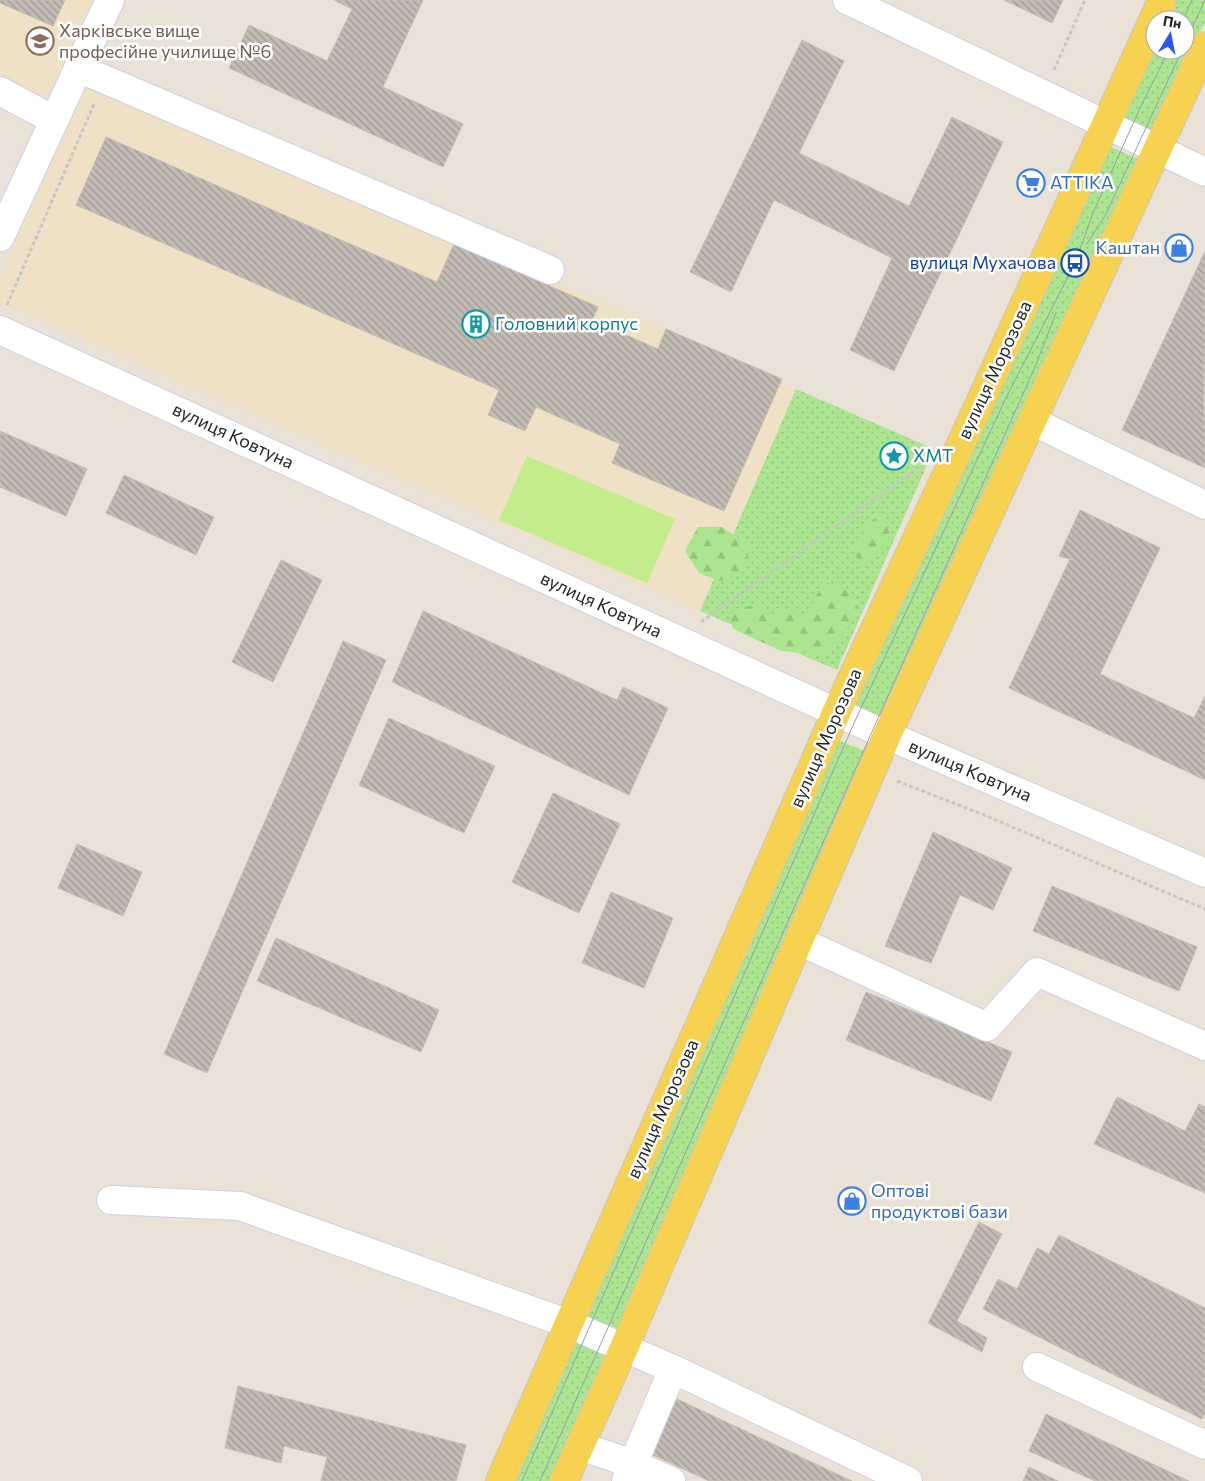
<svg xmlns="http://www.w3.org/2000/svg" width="1205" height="1481" font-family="Commissioner,sans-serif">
  <defs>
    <pattern id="grass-dots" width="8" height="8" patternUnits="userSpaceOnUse" patternTransform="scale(1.25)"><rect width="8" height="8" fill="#abe590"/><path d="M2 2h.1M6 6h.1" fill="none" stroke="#93c47c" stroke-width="1.8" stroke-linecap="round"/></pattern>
    <pattern id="forest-firs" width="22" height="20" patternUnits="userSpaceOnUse" patternTransform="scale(1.25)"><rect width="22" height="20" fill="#abe590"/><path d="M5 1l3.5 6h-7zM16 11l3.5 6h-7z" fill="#93c47c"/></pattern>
    <pattern id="building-back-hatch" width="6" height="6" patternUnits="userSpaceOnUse" patternTransform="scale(1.25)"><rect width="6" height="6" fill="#c2bcb4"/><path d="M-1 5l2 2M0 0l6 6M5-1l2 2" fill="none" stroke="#9e9992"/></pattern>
  </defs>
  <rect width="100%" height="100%" fill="#ebe2d7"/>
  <path fill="#eee1c5" d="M0 0H98L51 108 0 81Z
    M89 76 796 389 700 611 0 302V277Z"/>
  <path fill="url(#grass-dots)" d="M1174 0H1205V22L1151 139 1117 123 1155 41V50H1185V20H1165Z
    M1108 146 1143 161 884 726 845 710Z
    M796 389 934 449 837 670 700 611Z
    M835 739 870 753 614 1337 585 1324Z
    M574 1337 607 1353 550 1481H511Z"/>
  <path fill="url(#forest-firs)" d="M881 513 889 532 886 550 862 567 853 550 868 524Z
    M698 527H722L748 545V566L738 577 719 581 699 573 685 551Z
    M823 581 846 590 858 606 843 637 826 655 781 651 733 629 730 613 755 604 772 615 780 609 803 615 814 601Z"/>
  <path fill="#c2ed8a" d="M527 456 675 519 647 583 499 520Z"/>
  <path fill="url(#building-back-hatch)" stroke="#c5beb1" d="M0 0H65L53 26 0 3Z
    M334 0H423L383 87 463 124 443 167 229 68 249 25 327 61 352 9Z
    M1004 0H1063L1052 23Z
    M802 40 844 61 799 153 909 206 952 117 1003 142 894 371 850 350 892 258 774 200 731 292 690 272Z
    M106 137 437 282 454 244 598 307 592 320 658 349 666 329 782 379 724 511 612 463 620 444 536 407 525 431 488 415 499 390 76 205Z
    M1029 174 1039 178 1032 193 1022 189Z
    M1179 236 1189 241 1180 260 1170 256Z
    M1205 251 1204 401 1205 468 1122 430Z
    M0 431 87 469 66 516 0 487Z
    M124 475 214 517 196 555 106 513Z
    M1080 510 1160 548 1100 674 1194 718 1205 696V780L1009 688 1070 559 1059 556Z
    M281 560 322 580 273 682 232 662Z
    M423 611 617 700 623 687 668 708 629 795 392 682Z
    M343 641 386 660 207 1073 164 1054Z
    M389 718 495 766 464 833 359 785Z
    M553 793 620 824 579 913 512 882Z
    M933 832 1012 868 993 910 960 895 931 963 885 946Z
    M77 844 142 872 123 916 58 888Z
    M1052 886 1197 947 1179 991 1033 931Z
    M611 892 673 918 644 988 582 963Z
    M276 938 439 1010 421 1052 257 981Z
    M866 992 1012 1052 991 1101 846 1040Z
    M1117 1097 1185 1131 1199 1104 1205 1107V1193L1094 1144Z
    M979 1222 1002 1234 957 1321 987 1338 982 1352 928 1323Z
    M1059 1235 1205 1308V1413L1202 1419 983 1309 998 1279 1017 1289 1037 1248 1049 1254Z
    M238 1386 466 1445 456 1481H321L327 1457 284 1446 281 1463 225 1448Z
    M675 1398 852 1481H709L649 1453Z
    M1046 1414 1189 1481H1095L1029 1451Z
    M1029 1467 1058 1481H1023Z"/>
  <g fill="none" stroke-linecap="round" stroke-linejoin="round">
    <g stroke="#ccd0e1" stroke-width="30">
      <path id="minor" d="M847 0 1205 172
        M78 68 550 270
        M0 91 54 120
        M0 237 110 0
        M0 330 873 729 1205 873
        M1032 421 1205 505
        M799 941 987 1027 1037 972 1205 1046
        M111 1200 240 1206 569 1324 673 1369 908 1481
        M1037 1367 1205 1445
        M580 1446 633 1464 671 1481
        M626 1481 673 1369"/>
    </g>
    <g stroke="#c7c7c7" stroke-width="30">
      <path id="major" d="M500 1481 836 713 978 407 1162 0
        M564 1481 624 1348 887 735 1205 46"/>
    </g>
    <path stroke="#c7c7c7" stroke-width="3" stroke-dasharray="4 2.5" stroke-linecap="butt" d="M1054 70 1085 0
      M7 305 94 104
      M701 622 920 467
      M897 781 984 815 1205 909"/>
    <use href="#minor" stroke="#fff" stroke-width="28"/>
    <use href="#major" stroke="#f6d250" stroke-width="28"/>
    <path stroke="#9a9db2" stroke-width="1" d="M1183 20 1192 0
      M1185 43 1205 0
      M1087 244 1106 214 1182 50
      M522 1481 855 721 1006 398 1075 263 1093 213 1140 108 1169 50
      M540 1481 875 725 1035 367 1056 313"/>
  </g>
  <defs>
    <g id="university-ring" transform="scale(1.4375)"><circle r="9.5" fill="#fff" stroke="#8d6e63" stroke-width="1.5"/><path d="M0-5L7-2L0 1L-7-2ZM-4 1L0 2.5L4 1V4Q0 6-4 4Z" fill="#8d6e63"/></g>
    <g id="supermarket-ring" transform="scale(1.4375)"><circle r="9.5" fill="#fff" stroke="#3f7fe0" stroke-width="1.5"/><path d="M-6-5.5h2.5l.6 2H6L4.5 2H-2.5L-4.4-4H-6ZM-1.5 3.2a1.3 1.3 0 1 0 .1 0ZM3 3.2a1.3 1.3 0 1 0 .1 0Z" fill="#3f7fe0"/></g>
    <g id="shop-ring" transform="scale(1.4375)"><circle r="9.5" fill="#fff" stroke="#3f7fe0" stroke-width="1.5"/><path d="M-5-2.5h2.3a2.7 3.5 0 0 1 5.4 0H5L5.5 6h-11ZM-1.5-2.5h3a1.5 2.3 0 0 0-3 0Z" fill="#3f7fe0"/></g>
    <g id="bus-ring" transform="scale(1.4375)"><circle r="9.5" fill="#fff" stroke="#1a4fb4" stroke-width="1.5"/><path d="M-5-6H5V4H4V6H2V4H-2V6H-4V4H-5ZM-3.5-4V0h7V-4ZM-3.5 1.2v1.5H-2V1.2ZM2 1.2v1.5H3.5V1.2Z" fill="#1a4fb4"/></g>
    <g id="building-ring" transform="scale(1.4375)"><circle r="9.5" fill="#fff" stroke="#0f9aa8" stroke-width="1.5"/><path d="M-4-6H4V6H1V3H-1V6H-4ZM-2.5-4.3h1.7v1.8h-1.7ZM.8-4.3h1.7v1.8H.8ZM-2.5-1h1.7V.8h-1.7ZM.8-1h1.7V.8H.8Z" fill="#0f9aa8"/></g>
    <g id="sight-ring" transform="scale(1.4375)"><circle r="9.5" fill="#fff" stroke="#0f9aa8" stroke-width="1.5"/><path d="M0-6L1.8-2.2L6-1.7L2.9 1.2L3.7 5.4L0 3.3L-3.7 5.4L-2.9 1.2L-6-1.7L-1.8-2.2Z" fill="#0f9aa8"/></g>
  </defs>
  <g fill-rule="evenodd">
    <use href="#university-ring" x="40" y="41"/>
    <use href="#supermarket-ring" x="1031" y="183"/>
    <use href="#shop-ring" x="1179" y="248"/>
    <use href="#bus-ring" x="1075" y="263"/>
    <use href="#building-ring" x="476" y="324"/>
    <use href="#sight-ring" x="894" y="456"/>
    <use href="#shop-ring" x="852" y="1201"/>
  </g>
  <g text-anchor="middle" stroke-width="5" stroke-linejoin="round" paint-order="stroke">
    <g font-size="18" fill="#785e54" stroke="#fff" text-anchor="start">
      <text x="59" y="37">Харківське вище<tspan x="59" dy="21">професійне училище №6</tspan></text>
    </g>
    <g font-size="18" fill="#366cbe" stroke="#fff" text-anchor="start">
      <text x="1050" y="189">АТТІКА</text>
      <text x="1160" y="254" text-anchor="end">Каштан</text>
      <text x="871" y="1197">Оптові<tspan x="871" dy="21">продуктові бази</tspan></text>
    </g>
    <g font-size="18" fill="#164399" stroke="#fff" text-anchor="end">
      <text x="1056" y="269">вулиця Мухачова</text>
    </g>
    <g font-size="18" fill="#0d838f" stroke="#fff" text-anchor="start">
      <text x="495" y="330">Головний корпус</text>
      <text x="913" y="462">ХМТ</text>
    </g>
    <g font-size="18" fill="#272727" stroke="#fff">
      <text transform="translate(995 370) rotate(-65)" y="6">вулиця Морозова</text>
      <text transform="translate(233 436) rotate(25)" y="6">вулиця Ковтуна</text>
      <text transform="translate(601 605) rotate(25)" y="6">вулиця Ковтуна</text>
      <text transform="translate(826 738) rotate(-66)" y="6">вулиця Морозова</text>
      <text transform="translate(970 771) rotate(23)" y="6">вулиця Ковтуна</text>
      <text transform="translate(663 1109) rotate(-66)" y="6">вулиця Морозова</text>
    </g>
  </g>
  <g transform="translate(1170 35) rotate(10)"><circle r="24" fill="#ffffff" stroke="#a9a9a9"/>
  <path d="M0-4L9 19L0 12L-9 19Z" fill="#2f53ff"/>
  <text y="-8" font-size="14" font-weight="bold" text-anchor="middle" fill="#272727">Пн</text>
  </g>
</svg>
